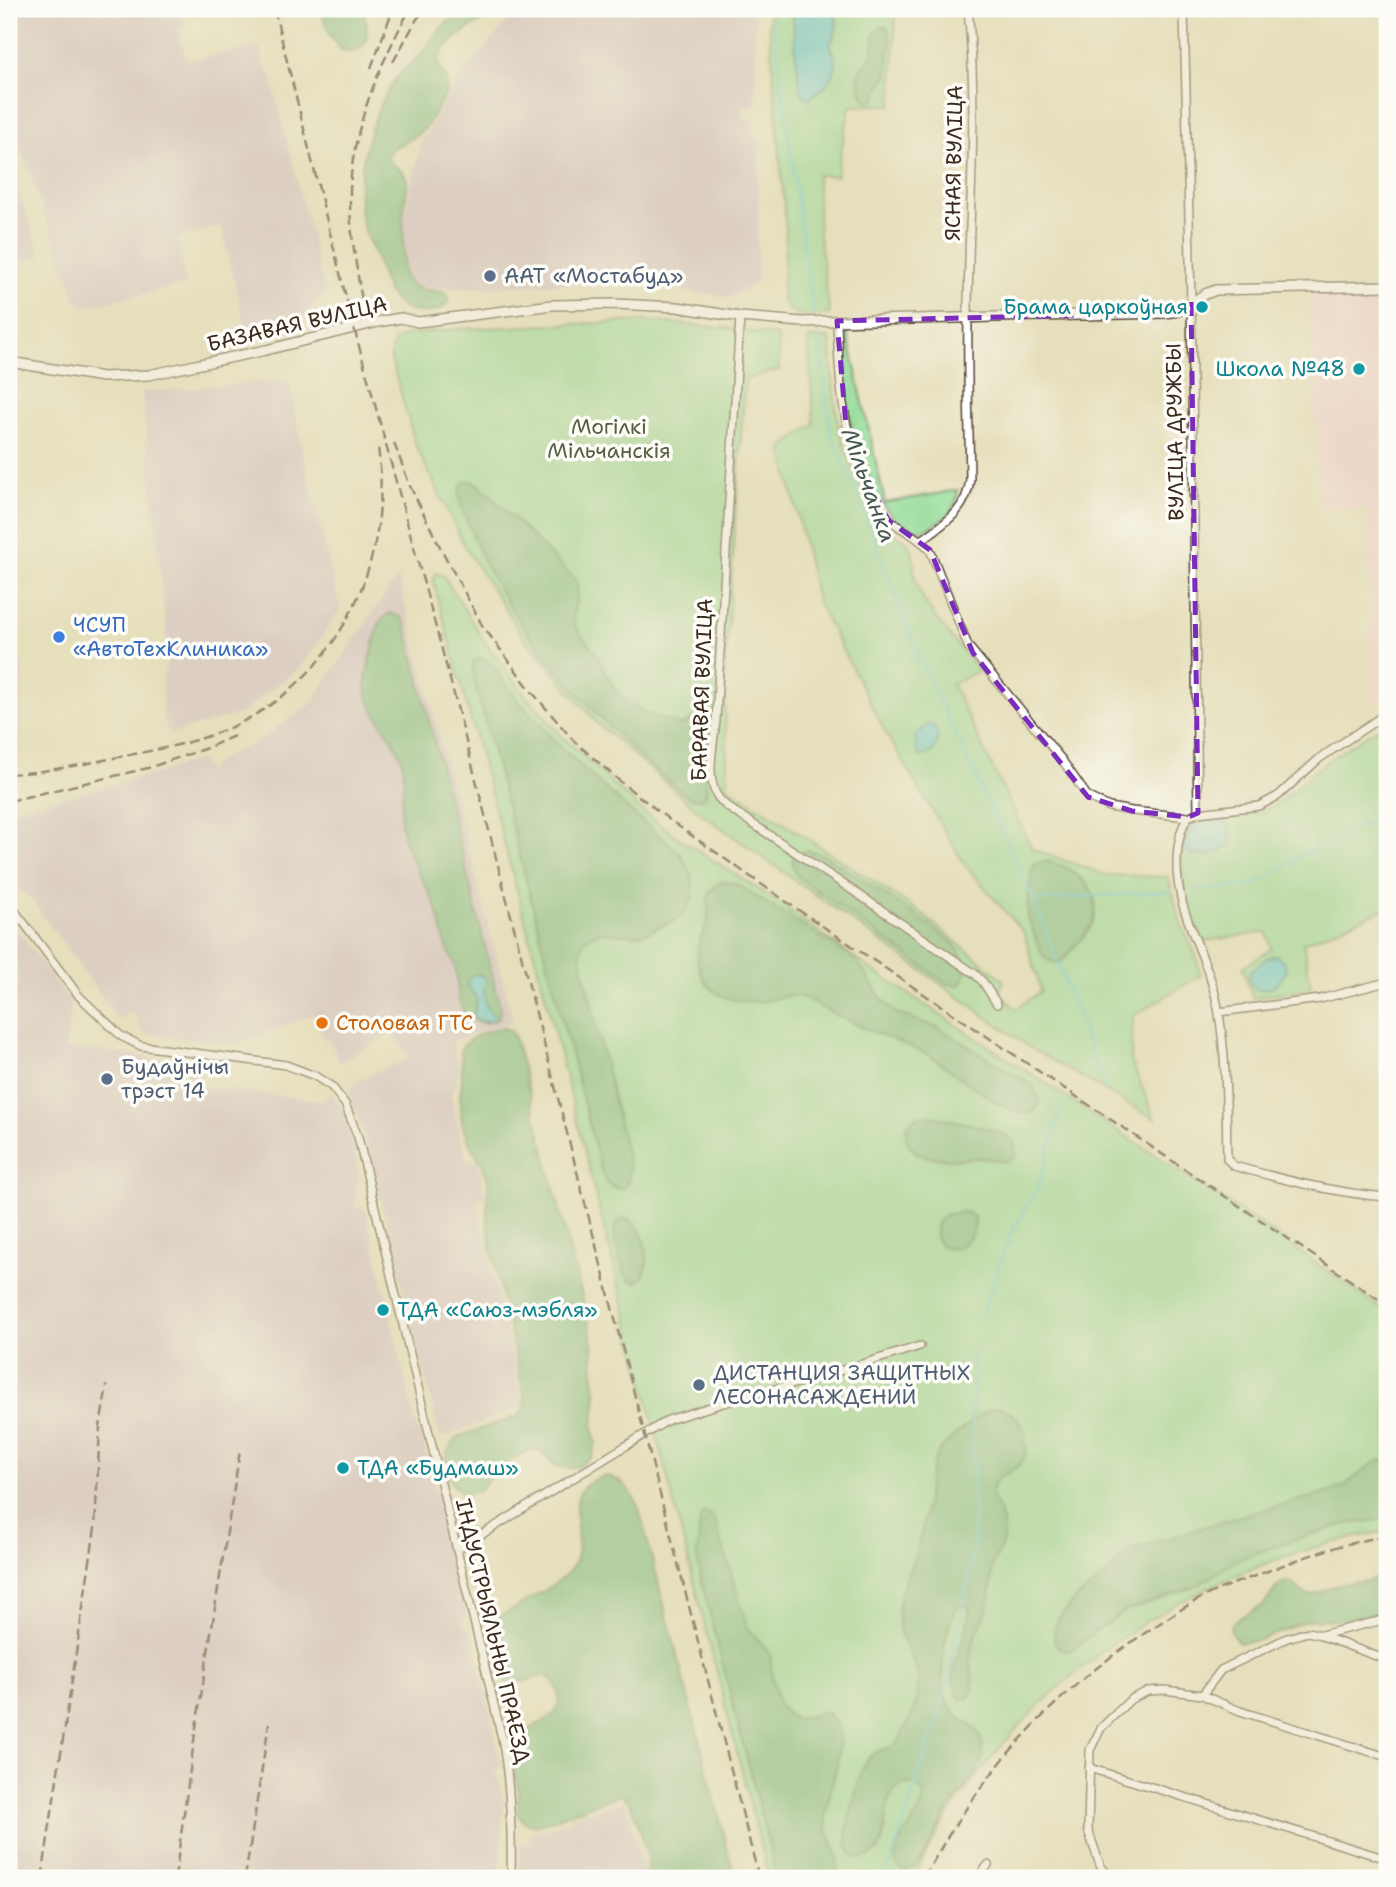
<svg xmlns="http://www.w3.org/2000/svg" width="1396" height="1887" font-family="'Shantell Sans',sans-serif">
  <rect width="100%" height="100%" fill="#fdfcf7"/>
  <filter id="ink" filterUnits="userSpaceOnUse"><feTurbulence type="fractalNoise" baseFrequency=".0143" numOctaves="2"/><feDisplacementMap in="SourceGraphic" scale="14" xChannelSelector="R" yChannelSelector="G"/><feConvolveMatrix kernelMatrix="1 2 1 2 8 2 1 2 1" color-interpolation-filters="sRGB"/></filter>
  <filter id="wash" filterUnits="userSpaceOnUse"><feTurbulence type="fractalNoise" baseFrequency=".00686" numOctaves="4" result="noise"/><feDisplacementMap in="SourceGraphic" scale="28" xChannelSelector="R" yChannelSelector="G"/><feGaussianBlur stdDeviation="1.57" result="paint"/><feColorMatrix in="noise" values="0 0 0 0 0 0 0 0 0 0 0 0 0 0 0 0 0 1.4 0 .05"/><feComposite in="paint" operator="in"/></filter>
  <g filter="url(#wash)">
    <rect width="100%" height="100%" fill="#e6dfbb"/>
    <path fill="#f6cfd8" d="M1309 292 1387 299V695L1371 708 1368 510 1319 506Z"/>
    <path fill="#d1bdca" d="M9 9H180L184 25 178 29 187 60 260 47 266 72 270 73 325 292 288 336 257 337 248 339 221 226 177 239 186 284 85 307 76 300 9 117Z
      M523 9H755L756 106 743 107V118L754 119 753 137H759L757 282 730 297 622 282 434 289 421 287 406 280 403 218 422 138 427 133 451 89 512 16Z
      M9 165 42 256 9 264Z
      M289 380 305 463 340 610 300 668 242 713 169 734 162 715V678L169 658 142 392Z
      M398 576 513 1021 452 1041 459 1072 451 1095 467 1161 477 1159 486 1197 476 1199 523 1406 450 1435 440 1437 365 1137 348 1093 355 1083 362 1078 408 1059 393 1031 340 1063 329 1039 325 1040 314 1014 235 1044 144 1034 132 1011 119 1020 27 894 9 887V787L16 809 154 774 201 759 207 772 219 760 258 741 309 706Z
      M9 663H22L19 770H9Z
      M9 925 21 934 71 1003 66 1049 102 1051 203 1065 200 1086 323 1101 330 1093 336 1099 347 1116 359 1176 354 1207 366 1210 415 1421 417 1429 421 1432 467 1612 462 1622 465 1627 471 1629 501 1765 497 1771 500 1788 504 1797 500 1878H9Z
      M625 1800 646 1878H519L520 1844 530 1843 528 1832 572 1822 571 1817Z"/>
    <path fill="#91da95" stroke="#66825a" stroke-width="2" d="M768 9H896L892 105 850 106 836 176 817 175 819 236 830 314C812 315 790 320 782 300L786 231Z
      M645 321 727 328 778 336 779 370 745 379 724 682 728 787 913 907 1004 980 999 993 1016 1009 1041 991 1024 933 965 865 887 735 817 601 782 448 814 424 808 338H830C833 367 833 397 839 426 845 458 863 487 878 516L891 531 909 543 913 554 915 580 924 600 936 619 979 671 952 684 1032 849 1106 875 1168 877 1181 924 1195 953 1201 975 1133 1016 1131 1060 1155 1119 1032 1049 702 814 598 724 522 635 465 547 416 446 391 359V352L395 340 406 335 458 329Z
      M846 327 885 503 958 490C957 505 950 516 936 524 885 555 855 445 849 413 844 386 844 358 842 331Z
      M436 573 444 576 486 644 528 698 561 735 639 808 677 837 778 902 869 968 1259 1223 1387 1313V1531C1235 1558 1098 1631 998 1750 982 1769 966 1788 952 1809 938 1831 926 1855 913 1878H769L543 987 433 580Z
      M1387 723V908L1303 943 1311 988 1252 998 1243 967 1271 949 1267 932 1205 941C1200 932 1193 923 1189 913 1181 892 1173 830 1198 819 1206 815 1216 816 1224 816 1241 816 1257 815 1271 807 1288 798 1301 782 1316 770 1338 752 1363 737 1387 723Z"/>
    <path fill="#74ba7e" stroke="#58724e" stroke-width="2" d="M321 9H364C365 18 368 28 367 37 366 42 362 48 357 50 335 60 325 23 321 9Z
      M467 9H500C482 21 443 40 438 61L442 72 448 81 447 92 426 127 416 136 395 147 388 154 389 162 402 171 408 180 403 215 404 273C409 291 429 290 445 292L450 299C445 311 430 313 418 312 391 310 384 284 377 262 373 247 363 234 361 217 355 175 370 115 395 80 403 69 413 63 422 53 428 47 432 39 437 32 445 22 457 16 467 9Z
      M882 26 888 28 891 42 888 58V74L880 86 875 100 869 103C861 97 857 80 860 71 862 65 868 62 871 57 877 45 869 34 882 26Z
      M465 481H471L482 487 575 579C583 597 571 604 574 621 576 633 589 642 595 652 602 663 606 675 613 686 628 709 657 719 682 725L691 720 698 710 705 708C716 722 706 741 704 757 703 770 709 783 706 796L702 799 690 798C659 775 630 748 603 720 549 664 497 603 470 528 465 515 457 501 460 488Z
      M391 613 402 618 406 626 500 1007 499 1018C487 1026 475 1024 466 1014 454 1000 460 979 454 963 451 954 446 947 444 938 441 928 440 917 436 907 425 881 407 858 402 830 397 807 408 784 402 761 395 734 367 713 366 685 365 671 372 657 374 643 377 631 378 618 391 613Z
      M479 658 484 659 492 665 520 703 558 745 630 811 679 852 690 871 693 884 692 898 684 915 679 919 643 934 633 935 601 932 592 935 585 941 581 949V960L629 1166C630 1175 630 1182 622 1189 609 1189 605 1182 601 1170L473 675V662Z
      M807 850 824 855 910 911 952 942 959 950 965 964 966 972 962 983 958 985 947 984 801 879 795 873 792 861 795 856Z
      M1047 861C1076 868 1106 892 1092 924 1088 933 1081 939 1075 946 1068 954 1065 961 1055 964L1045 958 1040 950 1028 918 1027 907 1032 869 1035 864Z
      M722 882H729L736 884 850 955 861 967 878 994 888 1006 898 1014 939 1028 1032 1085 1040 1100C1034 1144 947 1065 932 1057 910 1045 886 1038 864 1028 851 1022 838 1016 825 1009 816 1005 807 997 796 996 785 994 776 1000 765 1001 751 1004 725 1000 714 991 699 980 695 960 699 943 701 936 705 930 707 923 711 906 701 891 722 882Z
      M498 1028H503L511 1030 515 1038 589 1323 593 1349 594 1377 597 1396 593 1427 596 1445 592 1457 579 1466 571 1468 562 1467 555 1465 538 1450H531L523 1453 496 1470 480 1490 467 1494C442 1486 439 1452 458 1437L518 1416C524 1411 525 1406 525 1399L491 1248 487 1216 488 1180 483 1166 470 1145 462 1124 460 1099 462 1078 461 1049C470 1035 484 1033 498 1028Z
      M919 1116C934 1115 1003 1129 1012 1140 1016 1145 1016 1151 1015 1157L1007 1162C998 1161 989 1158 980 1158 958 1158 906 1167 906 1132 906 1123 912 1119 919 1116Z
      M962 1212 968 1213 975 1218C977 1255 925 1261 938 1221L947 1214Z
      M625 1218C645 1221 657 1274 636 1282 630 1280 630 1281 626 1276 622 1269 613 1239 614 1231 615 1224 619 1221 625 1218Z
      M997 1407C1016 1411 1026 1427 1026 1446 1026 1477 996 1468 992 1489 991 1499 997 1505 1000 1514 1003 1520 1004 1528 1004 1535 1004 1546 996 1554 993 1564 990 1578 992 1593 988 1607 984 1622 973 1635 971 1651 968 1667 978 1684 969 1698L961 1699C939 1678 972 1633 969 1607L966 1605 957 1607C943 1628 935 1690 953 1711 964 1724 980 1725 983 1747 983 1754 982 1762 978 1768 970 1782 958 1794 950 1808 939 1825 931 1848 917 1864 913 1869 909 1870 903 1871L896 1865C889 1839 924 1820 924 1794 920 1788 915 1783 907 1784 881 1786 889 1829 881 1845 875 1856 858 1864 850 1851 846 1845 847 1836 847 1829 851 1814 859 1769 868 1758 874 1750 882 1751 891 1747 900 1742 912 1716 915 1706 919 1692 920 1674 913 1660 906 1647 899 1636 898 1620 897 1591 913 1566 920 1539 928 1512 925 1474 939 1452 946 1441 956 1434 966 1426 976 1418 984 1410 997 1407Z
      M1387 1458V1519L1346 1524 1306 1536 1250 1555 1235 1561 1197 1586 1126 1611 1096 1631 1075 1648 1069 1651 1058 1648 1055 1644 1054 1632 1055 1625 1061 1615 1078 1597 1103 1578 1125 1554 1133 1549 1237 1517 1330 1492 1343 1487 1372 1464Z
      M607 1476C624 1480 632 1492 639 1508L735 1878H647C647 1871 648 1863 647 1856 645 1845 633 1804 626 1798 622 1795 621 1795 616 1796L536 1826C529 1824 521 1822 519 1814 517 1807 519 1799 519 1793 518 1777 505 1754 515 1740 528 1722 566 1723 558 1691 555 1683 552 1679 545 1675L514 1684 498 1679C491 1668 486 1657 487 1644 487 1637 488 1629 493 1623 498 1616 507 1612 515 1608 533 1596 560 1585 572 1567 591 1538 552 1487 607 1476Z
      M705 1513 713 1517 716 1524 748 1628 770 1653 773 1682 780 1707 792 1718 799 1719 824 1712C859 1728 824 1794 826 1821 827 1846 846 1851 834 1878H777L699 1571 697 1558 700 1520 702 1515Z
      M1387 1574V1611C1373 1614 1359 1618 1344 1620 1332 1621 1319 1617 1306 1621 1284 1628 1263 1644 1239 1642 1213 1622 1253 1613 1264 1604 1271 1597 1276 1582 1287 1582 1297 1582 1299 1594 1310 1595 1319 1595 1326 1588 1335 1586 1345 1582 1356 1583 1367 1581 1374 1579 1380 1576 1387 1574Z"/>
    <path fill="#5dcad2" stroke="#4c7a78" stroke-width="2" d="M801 9C809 9 825 6 831 10 842 18 835 36 830 44 831 48 833 51 834 55 840 75 824 88 810 98H806L801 93 796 57 793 18 796 11Z
      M928 724 933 725C942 738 938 755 920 756L917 753 915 736Z
      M1208 820H1219L1226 823C1242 852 1211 857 1190 855L1185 847C1186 832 1192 821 1208 820Z
      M1275 955C1300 967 1275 994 1254 989L1249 978 1250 971 1267 958Z
      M478 974 484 976 487 980C481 994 484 1007 495 1017L494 1021H481L475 1018 474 1014 477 999 467 985 470 977Z"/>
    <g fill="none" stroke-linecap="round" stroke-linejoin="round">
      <path stroke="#5dcad2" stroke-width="2.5" d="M773 9 774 27 808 279 821 355 831 434 857 493 920 660 1034 900 1105 1088
        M1194 890 1242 886 1257 883 1290 862 1339 838 1387 811
        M1034 900 1171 891
        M981 1317 1010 1235 1039 1185 1062 1105
        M886 1878 947 1688 974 1547 972 1353"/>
    </g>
  </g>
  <g filter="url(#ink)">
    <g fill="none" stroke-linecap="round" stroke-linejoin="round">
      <g stroke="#554536" stroke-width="10">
        <path id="minor" d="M1184 9 1191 302 1198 813
          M740 317 716 720C714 742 706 774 716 794 720 801 726 806 732 810L855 892 975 974 983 982 997 1004
          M837 321C839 378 841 428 865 480 871 491 875 504 883 513 896 529 917 534 930 550L968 646 1062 760 1088 797 1109 807 1132 811 1188 817 1198 813 1259 806 1278 796 1320 758 1387 713
          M920 541C945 523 967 511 970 479 969 425 967 372 968 318 968 215 979 112 968 9
          M1188 817C1181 827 1180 836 1178 847 1170 910 1208 950 1218 1008 1227 1058 1226 1109 1227 1159L1234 1166C1285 1180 1334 1193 1387 1197
          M9 904 15 911 79 996 121 1036 141 1046 286 1065 315 1076 332 1087 345 1104 358 1137 502 1738C511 1785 512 1831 511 1878
          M1219 1012 1320 999 1387 982
          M458 1549 668 1420 723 1403 830 1374 920 1346
          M1322 1636 1387 1660
          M1202 1695 1240 1711 1387 1757
          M1089 1768 1387 1859
          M978 1878 988 1865
          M1110 1878 1100 1865 1088 1830 1090 1750 1101 1728 1131 1699 1148 1691 1165 1690 1202 1695 1221 1670 1287 1638 1308 1632 1321 1635 1387 1619"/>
      </g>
      <g stroke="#554536" stroke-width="12">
        <path id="tertiary" d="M9 362 103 377 149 375 266 350 378 322 401 318 418 322 552 305 615 304 677 307 740 317 803 322 830 321 1165 313 1178 311 1205 294 1216 290 1387 286"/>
      </g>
      <use href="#minor" stroke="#fff" stroke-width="7"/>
      <use href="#tertiary" stroke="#fff" stroke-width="9"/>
      <path stroke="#3b2a1e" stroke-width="2.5" stroke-dasharray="10 5" stroke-linecap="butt" d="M274 9 350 313 451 683 759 1878
        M393 62 417 19 425 9
        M371 68 393 9
        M364 314C358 274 349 232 350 191 352 127 380 64 410 9
        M394 443 410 486 438 543 482 625 532 692 574 741 622 783 671 821 794 907 1387 1305
        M9 774C50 772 89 763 129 755 167 748 206 740 240 723 343 671 393 558 378 447
        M9 801 148 768 207 748 234 736
        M42 1878 95 1528 100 1427 107 1385
        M175 1878 195 1734 240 1450
        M245 1878 269 1723
        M924 1878C980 1774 1051 1694 1151 1629 1171 1616 1193 1601 1215 1591 1231 1584 1248 1579 1265 1572 1304 1557 1345 1542 1387 1536"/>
    </g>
  </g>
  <path d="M0 0H1396V1887H0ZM1191 302 1198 813 1188 817 1132 811 1088 797 973 653 930 550 889 521 863 474 846 425 837 321 1165 313Z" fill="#e6dfbb" fill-opacity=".55" fill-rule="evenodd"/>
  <path fill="none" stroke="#7b2cbf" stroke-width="5" stroke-dasharray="14 9" stroke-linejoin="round" d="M1191 302 1198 813 1188 817 1132 811 1088 797 973 653 930 550 889 521 863 474 846 425 837 321 1165 313Z"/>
  <g fill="#5c6f8a" stroke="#fdfcf7" stroke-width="2.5">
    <circle cx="490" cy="276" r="7"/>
    <circle cx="107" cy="1079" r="7"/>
    <circle cx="699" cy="1385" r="7"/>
  </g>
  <g fill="#0f9aa8" stroke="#fdfcf7" stroke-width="2.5">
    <circle cx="1202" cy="307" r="7"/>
    <circle cx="1359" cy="369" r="7"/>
    <circle cx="383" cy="1310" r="7"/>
    <circle cx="343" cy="1468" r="7"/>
  </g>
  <circle fill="#3f7fe0" stroke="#fdfcf7" stroke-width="2.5" cx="59" cy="637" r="7"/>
  <circle fill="#e8710a" stroke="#fdfcf7" stroke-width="2.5" cx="322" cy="1023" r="7"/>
  <g text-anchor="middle" stroke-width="7" stroke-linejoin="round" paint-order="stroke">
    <g font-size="21" fill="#3b2a1e" stroke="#fdfcf7">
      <text transform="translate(954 163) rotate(-89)" y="7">ЯСНАЯ ВУЛІЦА</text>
      <text transform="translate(297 324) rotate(-13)" y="7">БАЗАВАЯ ВУЛІЦА</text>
      <text transform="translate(1175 432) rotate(-91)" y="7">ВУЛІЦА ДРУЖБЫ</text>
      <text transform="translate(702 690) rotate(-88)" y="7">БАРАВАЯ ВУЛІЦА</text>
      <text transform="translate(493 1631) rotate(77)" y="7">ІНДУСТРЫЯЛЬНЫ ПРАЕЗД</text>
    </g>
    <g font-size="21" fill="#4e5e75" stroke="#fdfcf7" text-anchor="start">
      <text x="504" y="283">ААТ «Мостабуд»</text>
      <text x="121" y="1074">Будаўнічы<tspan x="121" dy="24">трэст 14</tspan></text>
      <text x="713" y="1380">ДИСТАНЦИЯ ЗАЩИТНЫХ<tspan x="713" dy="24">ЛЕСОНАСАЖДЕНИЙ</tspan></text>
    </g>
    <g font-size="21" fill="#0d838f" stroke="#fdfcf7" text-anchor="end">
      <text x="1188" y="314">Брама царкоўная</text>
      <text x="1345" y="376">Школа №48</text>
      <text x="397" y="1317" text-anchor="start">ТДА «Саюз-мэбля»</text>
      <text x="357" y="1475" text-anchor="start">ТДА «Будмаш»</text>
    </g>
    <g font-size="21" fill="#555f42" stroke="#fdfcf7">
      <text x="609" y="434">Могілкі<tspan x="609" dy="24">Мільчанскія</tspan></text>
    </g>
    <g font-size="21" fill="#366cbe" stroke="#fdfcf7" text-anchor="start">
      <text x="73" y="632">ЧСУП<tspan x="73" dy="24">«АвтоТехКлиника»</tspan></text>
    </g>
    <g font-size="21" fill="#c56008" stroke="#fdfcf7" text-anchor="start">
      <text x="336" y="1030">Столовая ГТС</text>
    </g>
    <g font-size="23" font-style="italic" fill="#455a54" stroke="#fdfcf7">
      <text transform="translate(869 485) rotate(70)" y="8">Мільчанка</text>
    </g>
  </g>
  <rect width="1396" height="1887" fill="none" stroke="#fdfcf7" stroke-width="35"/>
</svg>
